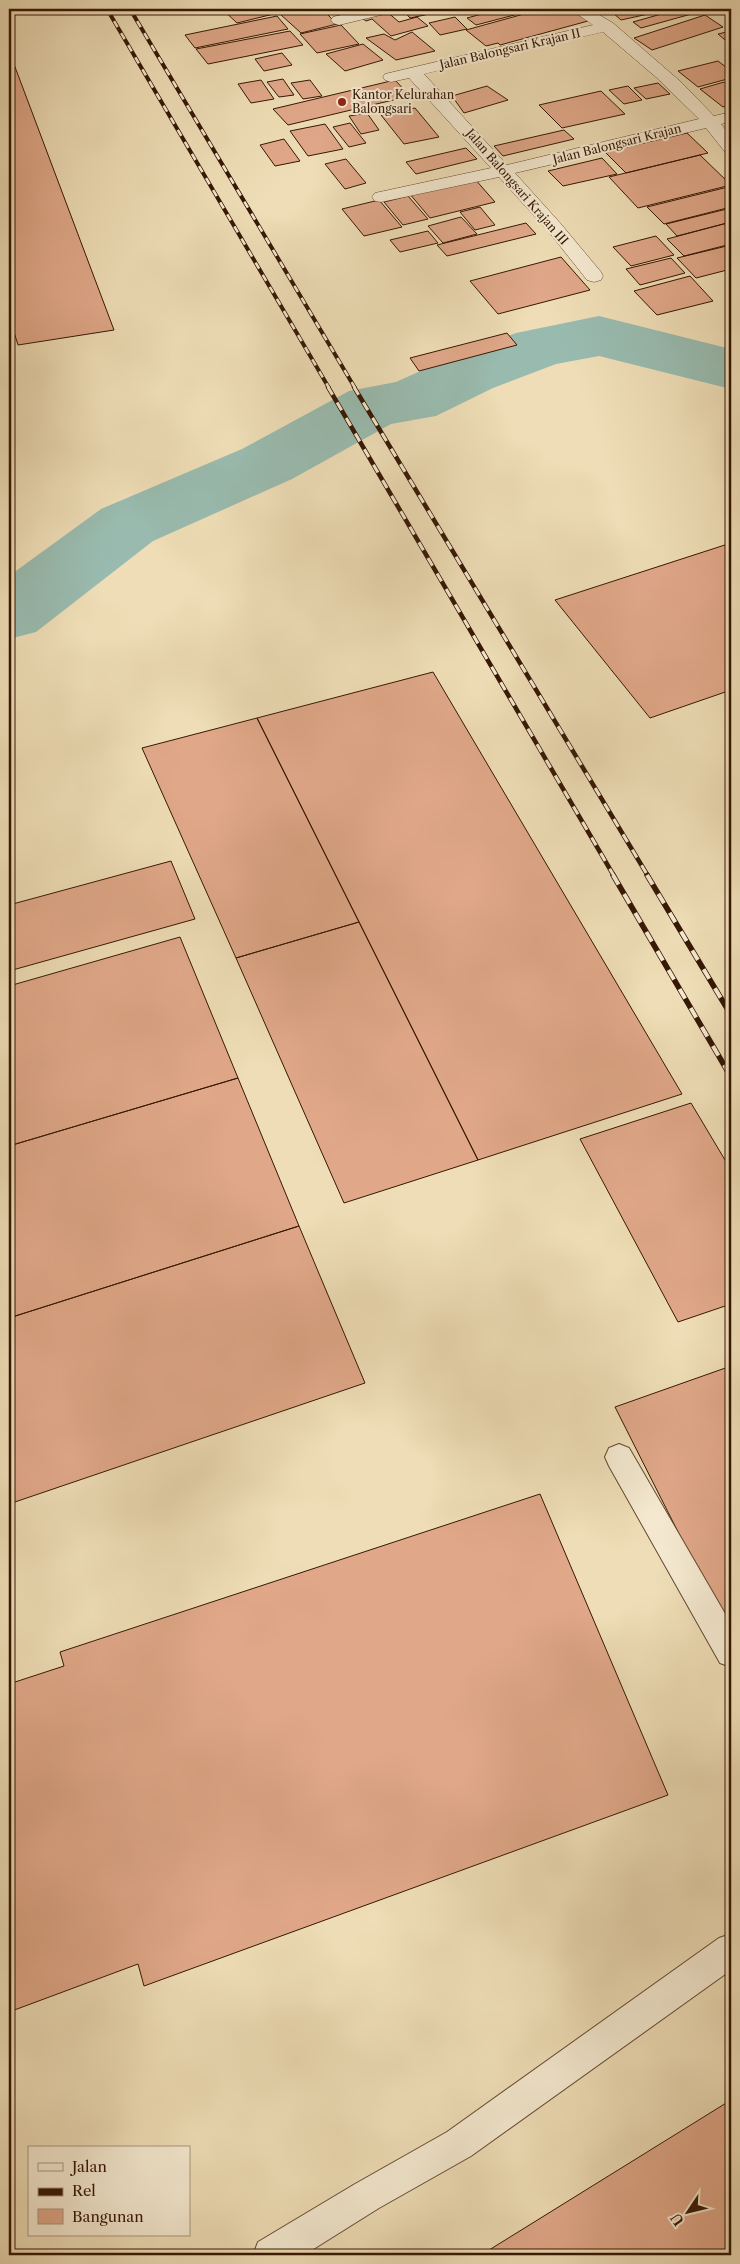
<svg xmlns="http://www.w3.org/2000/svg" width="740" height="2264" font-family="'Libre Caslon Text',serif">
  <rect width="100%" height="100%" fill="#eeddb6"/>
  <filter id="stains"><feTurbulence type="fractalNoise" baseFrequency=".004" numOctaves="4"/><feColorMatrix values="0 0 0 0 .2 0 0 0 0 .09 0 0 0 0 .02 0 0 0 .5 -.17"/></filter>
  <radialGradient id="worn" r=".72"><stop offset=".6" stop-color="#630" stop-opacity="0"/><stop offset="1" stop-color="#630" stop-opacity=".3"/></radialGradient>
  <g fill="none" stroke-linecap="round" stroke-linejoin="round">
    <path fill="#99bbaf" fill-rule="evenodd" d="M599 316 731 349V389L599 356 556 364 493 388 436 416 391 424 292 479 153 541 36 632 9 639V576L101 509 242 449 349 391 396 382 445 360 516 333Z"/>
  </g>
  <path fill="#e0a889" stroke="#361704" d="M222 9H294L237 23Z
    M307 9H322L337 24 301 33 280 14Z
    M402 9H454L410 18Z
    M500 9H517L522 13 476 25 467 18Z
    M542 9H572L588 21 500 45 498 43 486 46 466 30Z
    M588 9H622L596 15Z
    M626 9H671L621 20 612 12Z
    M679 9H689L695 13 641 28 633 22Z
    M386 11 399 22 417 17 428 26 391 36 372 19 366 21 362 18Z
    M705 15 723 27 652 50 634 38Z
    M277 16 288 29 195 48 185 35Z
    M455 17 467 29 440 35 429 23Z
    M341 25 359 44 317 53 300 34Z
    M290 31 303 45 208 64 196 49Z
    M731 31V45L718 34Z
    M412 32 435 51 396 60 366 38 384 34 395 40Z
    M363 44 383 60 345 71 326 54Z
    M9 51 114 330 18 345 9 316Z
    M282 53 292 65 264 71 255 59Z
    M718 61 731 71V78L698 87 678 71Z
    M283 79 294 95 279 97 267 82Z
    M261 80 274 99 251 103 238 84Z
    M310 80 322 96 303 99 291 83Z
    M395 80 410 96 288 125 273 109Z
    M724 82 731 88V104L723 107 700 89Z
    M658 83 670 94 646 99 634 88Z
    M487 86 508 100 464 113 452 96Z
    M628 86 642 100 624 104 609 90Z
    M601 91 625 114 562 128 539 105Z
    M415 108 439 137 404 144 381 115Z
    M367 113 379 130 361 134 349 116Z
    M350 123 366 143 349 147 333 127Z
    M325 124 343 149 308 156 290 131Z
    M564 130 574 139 503 156 494 146Z
    M687 133 708 153 626 173 605 152Z
    M284 139 300 161 275 166 260 145Z
    M466 148 477 159 416 174 406 162Z
    M700 155 731 185 638 208 609 177Z
    M602 158 617 174 563 186 548 171Z
    M346 159 366 183 345 189 325 164Z
    M474 178 495 202 430 218 409 193Z
    M728 187 731 190V207L664 224 647 207Z
    M408 196 428 219 403 225 384 202Z
    M379 200 402 227 364 236 342 209Z
    M480 207 495 225 475 230 460 212Z
    M731 208V222L677 236 666 224Z
    M461 217 477 234 443 243 428 226Z
    M731 222V244L684 256 667 239Z
    M526 223 536 234 447 256 437 245Z
    M428 231 438 243 400 252 390 240Z
    M656 236 674 255 631 266 613 247Z
    M731 245V269L696 278 677 258Z
    M561 257 590 290 498 314 470 281Z
    M671 258 685 273 640 285 626 269Z
    M690 276 713 301 657 315 634 291Z
    M507 333 517 345 419 371 410 358Z
    M731 543V690L650 718 555 600Z
    M433 672 682 1094 478 1160 257 718Z
    M257 718 359 922 236 958 142 748Z
    M171 861 195 919 9 971V905Z
    M359 922 478 1160 344 1203 236 958Z
    M180 937 238 1078 9 1146V986Z
    M238 1078 299 1226 9 1318V1146Z
    M691 1103 731 1170V1304L678 1322 580 1139Z
    M299 1226 365 1383 9 1504V1318Z
    M731 1366V1637L615 1407Z
    M540 1494 668 1795 144 1986 138 1964 9 2012V1684L64 1666 60 1652Z
    M731 2100V2255H481Z"/>
  <g fill="none" stroke-linecap="round" stroke-linejoin="round">
    <g stroke="#644830" stroke-width="2">
      <path id="service" d="M619 1444 629 1448 731 1624V1667L720 1663 609 1466 605 1457 609 1448Z
        M731 1934V1970L471 2156 379 2208 304 2255H253L258 2242 355 2184 447 2132 719 1938Z"/>
    </g>
    <g stroke="#644830" stroke-width="1">
      <path id="minor" d="M367 9H395L393 12 339 25 333 23 331 20 333 17Z
        M570 9H589L613 23 681 82 714 116 731 112V122L721 124 731 137V153L725 152 706 128 515 173 561 224 601 272 603 276 601 280 594 282 587 280 549 232 499 177 381 202 375 201 372 197 375 193 491 168 409 78 391 82 385 80 383 77 385 74 593 25ZM603 32 657 78 699 119 507 165 424 74Z"/>
    </g>
    <use href="#service" fill="#f4e9d0" fill-rule="evenodd"/>
    <use href="#minor" fill="#f4e9d0" fill-rule="evenodd"/>
    <g stroke="#361704" stroke-width="4">
      <path id="rail-far2" d="M107 9 329 388
        M130 9 355 388"/>
    </g>
    <g stroke="#361704" stroke-width="4.5">
      <path id="rail-far1" d="M328 387 614 876
        M354 387 648 876"/>
    </g>
    <g stroke="#361704" stroke-width="5.5">
      <path id="rail" d="M613 875 731 1077
        M647 875 731 1015"/>
    </g>
    <use href="#rail-far2" stroke="#f4e9d0" stroke-width="2.5" stroke-dasharray="7" stroke-linecap="butt"/>
    <use href="#rail-far1" stroke="#f4e9d0" stroke-width="3" stroke-dasharray="9" stroke-linecap="butt"/>
    <use href="#rail" stroke="#f4e9d0" stroke-width="4" stroke-dasharray="11" stroke-linecap="butt"/>
  </g>
  <circle fill="#8f2418" stroke="#f4e9d0" stroke-width="2" cx="342" cy="102" r="5"/>
  <g text-anchor="middle" stroke-width="4" stroke-linejoin="round" paint-order="stroke">
    <g font-size="12" fill="#361704" stroke="#f4e9d0">
      <text transform="translate(510 49) rotate(-13)" y="4">Jalan Balongsari Krajan II</text>
      <text transform="translate(617 144) rotate(-14)" y="4">Jalan Balongsari Krajan</text>
      <text transform="translate(517 187) rotate(49)" y="4">Jalan Balongsari Krajan III</text>
    </g>
    <g font-size="12" fill="#361704" stroke="#f4e9d0" text-anchor="start">
      <text x="352" y="99">Kantor Kelurahan<tspan x="352" dy="14">Balongsari</tspan></text>
    </g>
  </g>
  <rect width="740" height="2264" fill="none" stroke="#eeddb6" stroke-width="30"/>
  <rect x="10" y="10" width="720" height="2244" fill="none" stroke="#361704" stroke-width="2.5"/>
  <rect x="15" y="15" width="710" height="2234" fill="none" stroke="#361704"/>
  <rect x="28" y="2146" width="162" height="90" fill="#f4e9d0" stroke="#a8957e"/>
  <rect x="38" y="2163" width="25" height="8" fill="#f4e9d0" stroke="#a8957e"/>
  <text x="72" y="2172" font-size="15" fill="#361704">Jalan</text>
  <rect x="38" y="2188" width="25" height="8" fill="#361704" stroke="#a8957e"/>
  <text x="72" y="2196" font-size="15" fill="#361704">Rel</text>
  <rect x="38" y="2209" width="25" height="15" fill="#e0a889" stroke="#a8957e"/>
  <text x="72" y="2222" font-size="15" fill="#361704">Bangunan</text>
  <g transform="translate(688 2212) rotate(235)" stroke="#f4e9d0" stroke-width="4" paint-order="stroke">
  <path d="M0-4L9 19L0 12L-9 19Z" fill="#361704"/>
  <text y="-8" font-size="14" font-weight="bold" text-anchor="middle" fill="#361704">U</text>
  </g>
  <rect width="100%" height="100%" filter="url(#stains)"/>
  <rect width="100%" height="100%" fill="url(#worn)"/>
</svg>
